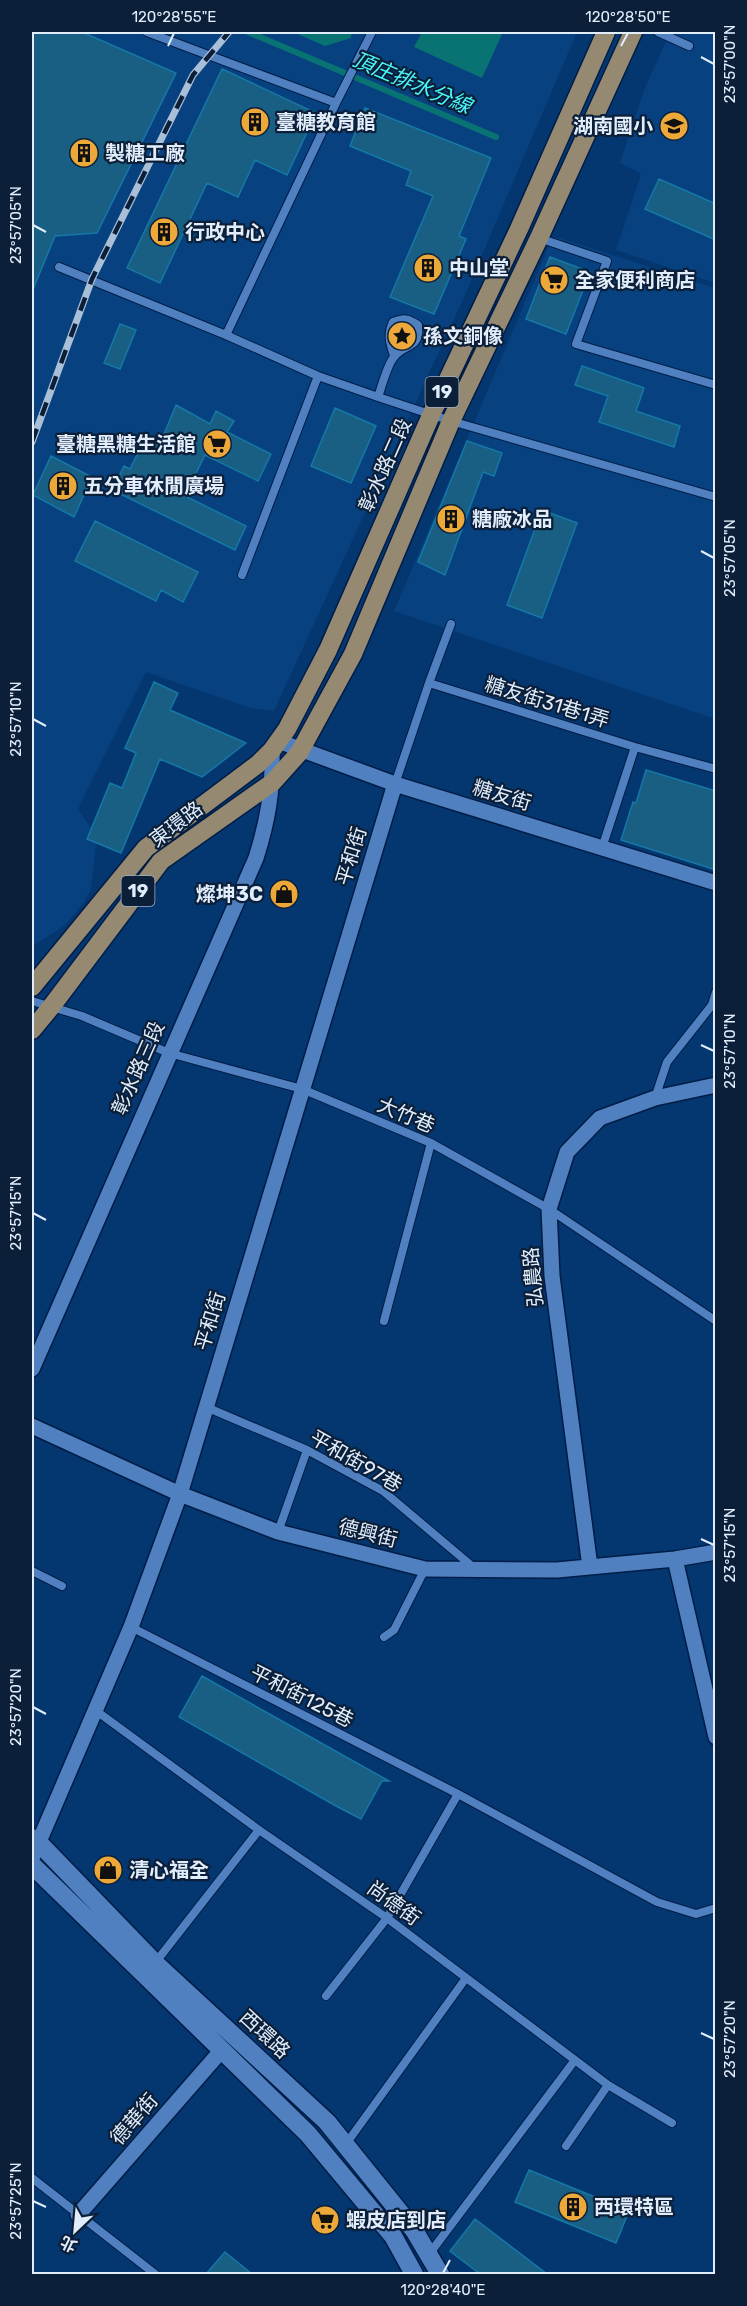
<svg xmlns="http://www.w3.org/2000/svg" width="747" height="2306" font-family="Rubik,'Noto Sans TC',sans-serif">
  <rect width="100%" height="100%" fill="#04366f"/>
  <path fill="#07417f" d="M32 32H577L466 293 274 711 250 708 146 672 78 809 97 837 91 889 83 904 64 926 32 947Z
    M670 32H715V283L616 250 641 174 620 163 644 90Z
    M553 236 715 288V719L394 611Z"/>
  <path fill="#097374" d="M293 32H352L351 38 325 46Z
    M422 32H503L482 78 414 47Z"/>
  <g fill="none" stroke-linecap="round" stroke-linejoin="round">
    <path stroke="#097374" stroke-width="6" d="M248 32 496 137"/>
  </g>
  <path fill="#195f83" stroke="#1578a6" stroke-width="1.5" d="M32 32H82L176 73 97 233 55 236 32 292Z
    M222 69 316 113 287 175 255 160 238 197 207 183 160 283 127 268Z
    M365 108 491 158 459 236 466 239 434 314 390 297 433 196 406 185 411 171 350 146Z
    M659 179 716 204V240L645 209Z
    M550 257 590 272 566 334 526 319Z
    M120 324 136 330 120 369 104 363Z
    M582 366 644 388 636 411 680 426 674 447 599 422 608 396 575 385Z
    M176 405 210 424 216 411 234 421 227 432 271 454 258 481 205 455 185 496 246 526 235 550 112 490 124 466 130 469 146 437 160 444Z
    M335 408 376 426 351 483 311 466Z
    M467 441 502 453 494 476 483 472 445 575 418 562Z
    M51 456 92 477 74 517 33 495Z
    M542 510 577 523 542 618 507 605Z
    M95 521 198 572 183 602 161 590 156 601 75 561Z
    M154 682 178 693 170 710 246 743 202 777 160 759 121 853 87 839 110 783 122 788 136 753 125 748Z
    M646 770 716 791V870L621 840 633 802 636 803Z
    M202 1676 289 1725 389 1781H382L361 1819 336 1806 179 1717Z
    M529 2170 629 2211 616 2243 515 2202Z
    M475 2219 547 2274H480L450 2251Z
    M225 2252 252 2274H206Z"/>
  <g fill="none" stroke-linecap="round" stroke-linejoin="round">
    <g stroke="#001d47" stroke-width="10">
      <path id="lane" d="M147 32 336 103 226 335
        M658 32 689 46
        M336 103 372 32
        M539 238 607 261 576 344 716 385
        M59 267 226 335 318 376 378 397 451 421 716 497
        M378 397C382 386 387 365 394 357 405 343 421 349 418 325 408 318 404 318 393 322 387 335 390 343 394 356
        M242 575 318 376
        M451 624 429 683 635 747 716 769
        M395 784 429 683
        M602 848 635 747
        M32 1001 82 1016 169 1053 302 1089 431 1143 549 1209 716 1321
        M655 1098 667 1062 712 1005 716 992
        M384 1321 431 1143
        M206 1407 307 1450 383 1491 473 1567
        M278 1532 307 1450
        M32 1571 62 1586
        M131 1627 458 1794 657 1902 696 1914 716 1908
        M384 1637 394 1630 425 1569
        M95 1710 259 1830 387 1918 608 2085 672 2123
        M155 1963 259 1830
        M326 1996 387 1918 458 1794
        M346 2144 466 1978
        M566 2146 608 2085
        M32 2178 155 2274
        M430 2253 575 2060"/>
    </g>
    <g stroke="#001d47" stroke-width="18">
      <path id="street" d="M278 741 395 784 716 883
        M32 1369 256 858C268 820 273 790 272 750
        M32 1426 180 1494 278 1532 425 1569 557 1570 675 1559 716 1552
        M675 1559 716 1737
        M590 1567 552 1276 549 1209 567 1152 600 1118 655 1098 716 1085
        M32 1858 131 1627 180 1494 395 784
        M78 2215 221 2051"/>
    </g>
    <g stroke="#001d47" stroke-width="21">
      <path id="secondary" d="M32 1838 39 1843 155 1963 327 2122 414 2230 440 2274
        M32 1865 308 2134 393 2236 414 2274"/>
    </g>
    <g stroke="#001d47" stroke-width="21">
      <path id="primary" d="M32 987 146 848 258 764 272 750 287 729 328 650 432 413 519 229 606 32
        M32 1030 51 1007 161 861 273 782 299 753 353 654 451 421 539 238 633 32"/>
    </g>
    <use href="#lane" stroke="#5080bf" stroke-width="8"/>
    <use href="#street" stroke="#5080bf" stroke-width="15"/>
    <use href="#secondary" stroke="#5080bf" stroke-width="18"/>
    <use href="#primary" stroke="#958971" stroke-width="18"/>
    <g stroke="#a9bed7" stroke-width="7">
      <path id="rail" d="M32 442 92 279 193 75 229 32"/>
    </g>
    <use href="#rail" stroke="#0c1f39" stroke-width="4.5" stroke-dasharray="14" stroke-linecap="butt"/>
  </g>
  <path fill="none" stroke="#e2edfb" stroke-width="2" d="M168 46 174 33M621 46 628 33M701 57 714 64M33 225 46 232M701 551 714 558M33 719 46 726M701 1045 714 1051M33 1213 46 1220M701 1539 714 1545M33 1707 46 1714M701 2033 714 2039M33 2201 46 2207M443 2273 450 2260"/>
  <defs>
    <g id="building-disc" transform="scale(1.5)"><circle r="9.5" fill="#eca93a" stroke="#0c1f39"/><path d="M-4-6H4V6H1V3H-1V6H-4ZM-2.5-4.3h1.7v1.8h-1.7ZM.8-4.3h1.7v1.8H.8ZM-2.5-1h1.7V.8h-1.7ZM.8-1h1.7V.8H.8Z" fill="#111"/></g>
    <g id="school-disc" transform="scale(1.5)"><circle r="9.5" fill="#eca93a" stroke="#0c1f39"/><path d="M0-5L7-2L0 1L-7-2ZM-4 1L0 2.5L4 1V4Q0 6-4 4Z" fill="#111"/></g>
    <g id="supermarket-disc" transform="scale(1.5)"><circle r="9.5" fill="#eca93a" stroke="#0c1f39"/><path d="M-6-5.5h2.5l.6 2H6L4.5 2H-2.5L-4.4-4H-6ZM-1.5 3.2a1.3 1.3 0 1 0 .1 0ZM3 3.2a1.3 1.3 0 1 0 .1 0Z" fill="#111"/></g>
    <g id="sight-disc" transform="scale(1.5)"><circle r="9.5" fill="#eca93a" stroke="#0c1f39"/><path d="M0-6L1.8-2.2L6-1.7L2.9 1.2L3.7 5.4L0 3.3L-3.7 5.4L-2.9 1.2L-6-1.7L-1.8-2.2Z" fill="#111"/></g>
    <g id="shop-disc" transform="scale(1.5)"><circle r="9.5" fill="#eca93a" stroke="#0c1f39"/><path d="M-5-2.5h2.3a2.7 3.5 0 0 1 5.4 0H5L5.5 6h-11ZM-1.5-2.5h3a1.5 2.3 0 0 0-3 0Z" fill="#111"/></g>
  </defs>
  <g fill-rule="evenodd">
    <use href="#building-disc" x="255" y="122"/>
    <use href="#school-disc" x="674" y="126"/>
    <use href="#building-disc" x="84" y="153"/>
    <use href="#building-disc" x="164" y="232"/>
    <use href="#building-disc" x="428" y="268"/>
    <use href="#supermarket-disc" x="554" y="280"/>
    <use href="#sight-disc" x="402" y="336"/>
    <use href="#supermarket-disc" x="217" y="444"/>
    <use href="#building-disc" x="63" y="486"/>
    <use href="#building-disc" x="451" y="519"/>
    <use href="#shop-disc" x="284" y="894"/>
    <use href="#shop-disc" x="108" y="1870"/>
    <use href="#building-disc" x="573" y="2207"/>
    <use href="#supermarket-disc" x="325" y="2220"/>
  </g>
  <g text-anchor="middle" stroke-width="4.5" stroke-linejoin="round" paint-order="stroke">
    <g fill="#0c1f39" stroke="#a2afc1" stroke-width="1.5">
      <rect x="425.5" y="377" width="33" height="30" rx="4.5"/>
      <rect x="121.5" y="876" width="33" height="30" rx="4.5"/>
    </g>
    <g font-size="18" font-weight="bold" fill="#e2edfb">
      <text x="442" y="398">19</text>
      <text x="138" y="897">19</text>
    </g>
    <g font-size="20" font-weight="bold" fill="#e2edfb" stroke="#0c1f39" text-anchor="start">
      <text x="276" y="129">臺糖教育館</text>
      <text x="653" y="133" text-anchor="end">湖南國小</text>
      <text x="105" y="160">製糖工廠</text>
      <text x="185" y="239">行政中心</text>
      <text x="449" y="275">中山堂</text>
      <text x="575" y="287">全家便利商店</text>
      <text x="423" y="343">孫文銅像</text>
      <text x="196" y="451" text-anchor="end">臺糖黑糖生活館</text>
      <text x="84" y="493">五分車休閒廣場</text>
      <text x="472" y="526">糖廠冰品</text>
      <text x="263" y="901" text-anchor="end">燦坤3C</text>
      <text x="129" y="1877">清心福全</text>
      <text x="594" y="2214">西環特區</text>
      <text x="346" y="2227">蝦皮店到店</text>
    </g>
    <g font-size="20" fill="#e2edfb" stroke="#0c1f39">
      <text transform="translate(385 465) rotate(-66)" y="7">彰水路二段</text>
      <text transform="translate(547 702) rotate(17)" y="7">糖友街31巷1弄</text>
      <text transform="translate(502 795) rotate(17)" y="7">糖友街</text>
      <text transform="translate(176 824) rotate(-37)" y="7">東環路</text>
      <text transform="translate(351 856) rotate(-73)" y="7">平和街</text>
      <text transform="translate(138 1068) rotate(-66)" y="7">彰水路三段</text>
      <text transform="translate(406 1115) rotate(23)" y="7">大竹巷</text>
      <text transform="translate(533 1277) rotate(-95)" y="7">弘農路</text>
      <text transform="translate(210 1321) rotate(-73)" y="7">平和街</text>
      <text transform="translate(356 1461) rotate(30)" y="7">平和街97巷</text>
      <text transform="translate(368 1533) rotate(14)" y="7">德興街</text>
      <text transform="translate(302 1696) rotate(27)" y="7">平和街125巷</text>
      <text transform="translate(394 1903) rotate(36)" y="7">尚德街</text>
      <text transform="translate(265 2034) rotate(43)" y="7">西環路</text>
      <text transform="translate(134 2119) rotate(-49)" y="7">德華街</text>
    </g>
    <g font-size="21" font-style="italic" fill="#49f7f8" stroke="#0c1f39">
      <text transform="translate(412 83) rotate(23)" y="7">頂庄排水分線</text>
    </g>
  </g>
  <rect width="747" height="2306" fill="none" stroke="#0c1f39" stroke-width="66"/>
  <g transform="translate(75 2231) rotate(206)" stroke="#0c1f39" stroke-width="4.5" paint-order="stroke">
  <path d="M0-4.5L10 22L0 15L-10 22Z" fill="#e2edfb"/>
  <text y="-9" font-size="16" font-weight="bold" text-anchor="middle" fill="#e2edfb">北</text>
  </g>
  <rect x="33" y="33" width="681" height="2240" fill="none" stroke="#e2edfb" stroke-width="2"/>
  <g font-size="15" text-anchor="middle" fill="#e2edfb">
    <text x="174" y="22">120°28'55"E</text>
    <text x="628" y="22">120°28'50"E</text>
    <text transform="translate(730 64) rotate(-90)" y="5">23°57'00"N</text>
    <text transform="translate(16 225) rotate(-90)" y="5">23°57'05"N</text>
    <text transform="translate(730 558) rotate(-90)" y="5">23°57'05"N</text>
    <text transform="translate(16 719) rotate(-90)" y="5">23°57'10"N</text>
    <text transform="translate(730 1051) rotate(-90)" y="5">23°57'10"N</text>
    <text transform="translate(16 1213) rotate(-90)" y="5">23°57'15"N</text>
    <text transform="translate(730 1545) rotate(-90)" y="5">23°57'15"N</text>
    <text transform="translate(16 1707) rotate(-90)" y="5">23°57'20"N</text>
    <text transform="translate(730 2039) rotate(-90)" y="5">23°57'20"N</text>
    <text transform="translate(16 2201) rotate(-90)" y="5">23°57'25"N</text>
    <text x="443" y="2295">120°28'40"E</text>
  </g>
</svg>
